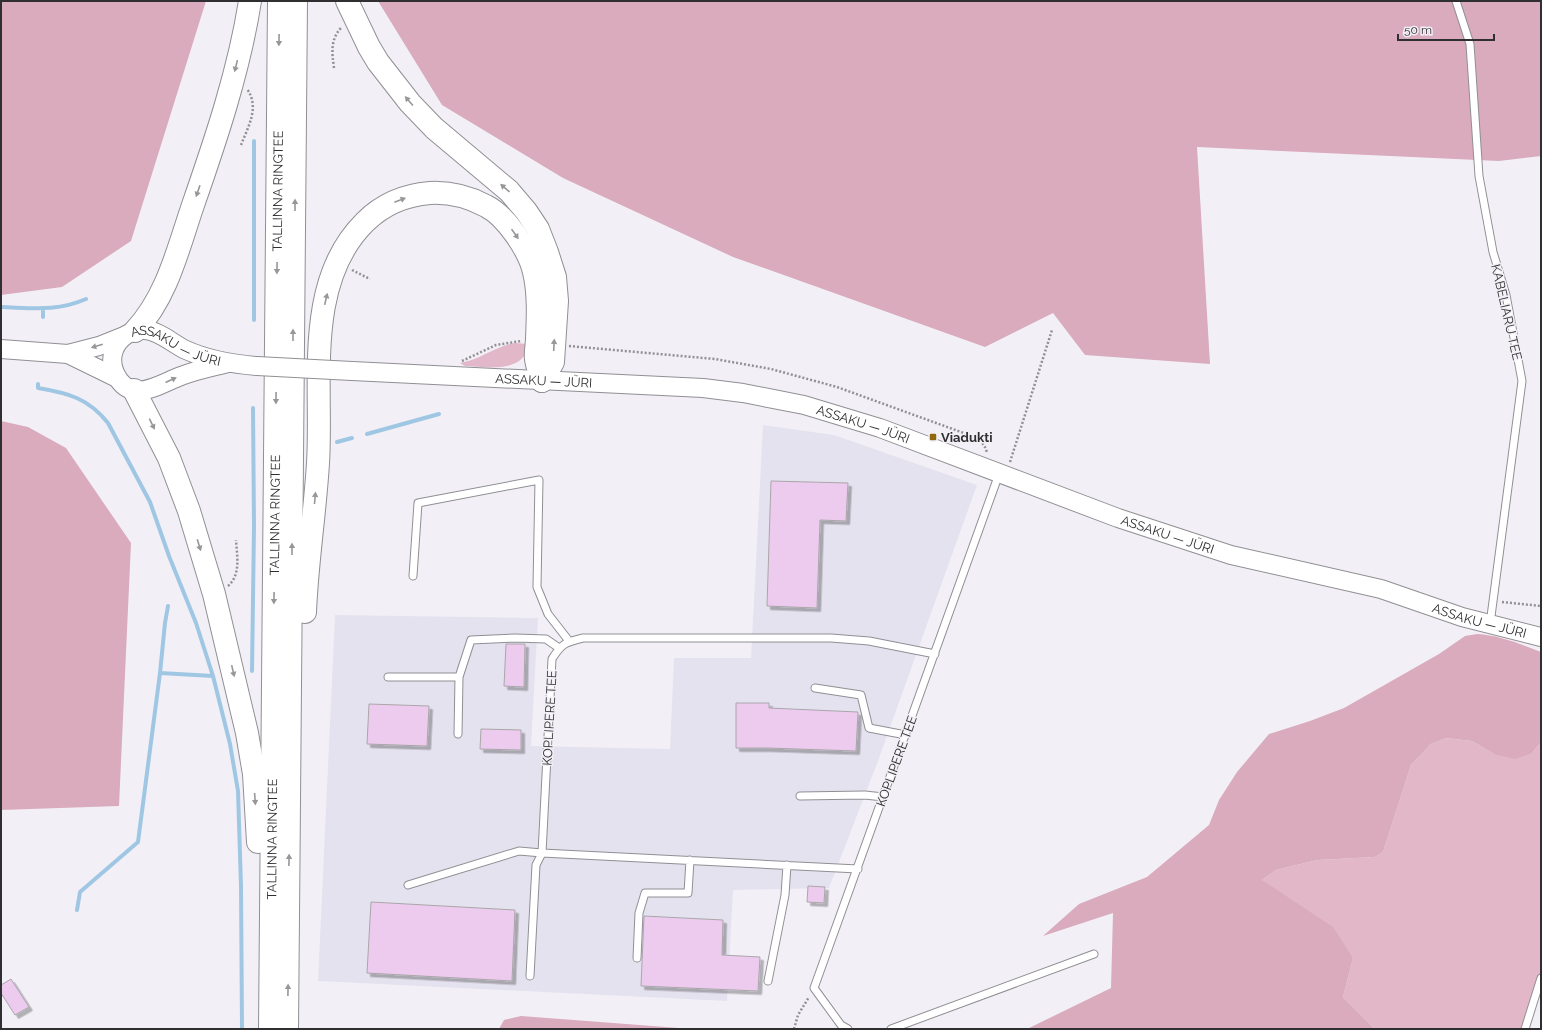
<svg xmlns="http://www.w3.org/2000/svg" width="1542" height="1030" font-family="Raleway,sans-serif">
  <defs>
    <filter id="shadow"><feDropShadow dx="3.5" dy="3.5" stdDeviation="0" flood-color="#0004"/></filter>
  </defs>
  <rect width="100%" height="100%" fill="#f2f0f6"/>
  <path fill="#e5e2ef" d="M763 425 834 435 977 485 878 761 829 888 733 890 727 1001 318 981 335 615 538 618 531 746 670 749 674 658H751Z"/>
  <path fill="#e2b7c7" d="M515 343 528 344C526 374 485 367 465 366L460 363C480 360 495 346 515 343Z
    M1444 738 1472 741 1494 754 1532 753 1541 742V978L1525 1029 1374 1028 1343 997 1353 958 1262 880 1276 870 1317 860 1375 857 1383 852 1411 765 1431 744Z"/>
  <path fill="#d9abbd" d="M1 1H206L131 241 62 287 1 295Z
    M378 1H1541V156L1499 161 1197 147 1210 364 1085 355 1053 313 985 347 733 257 563 178 442 105Z
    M1 421 28 427 66 448 131 543 119 806 1 810Z
    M1477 634C1499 635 1520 644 1541 652V742L1532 753 1515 759 1494 754 1472 741 1445 738 1431 744 1411 765 1383 852 1375 857 1317 860 1276 870 1262 880 1333 927 1353 958 1343 997 1374 1028H1405L1407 1029H1027L1111 988 1113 913 1043 936 1079 904 1147 877 1209 825 1219 800 1237 772 1269 734 1310 721 1344 708 1439 654 1465 636Z
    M521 1016 692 1029H499L504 1020Z"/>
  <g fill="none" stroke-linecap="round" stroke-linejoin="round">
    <path stroke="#9fc7e4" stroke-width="4" d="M1 307C33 308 56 312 86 299
      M43 317V308
      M254 320V141
      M38 384V388C68 393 88 398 108 423L150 502 169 556 196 623 213 676 230 744 238 791 241 886 242 1029
      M367 434 439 414
      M337 442 352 438
      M252 671 254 526 253 408
      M160 673 165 623 168 606
      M77 910 80 892 138 842 160 673 213 676"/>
  </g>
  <path fill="#eccbee" stroke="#aaa6aa" filter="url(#shadow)" d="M771 481 848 483 846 521 820 520 817 608 767 606Z
    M506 644H525L524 687 504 686Z
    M736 703H769V708L858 712 856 751 768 748H736Z
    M369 704 429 706 427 746 367 744Z
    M481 729 521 730V750L480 749Z
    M808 886 825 887 824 903 807 902Z
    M371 902 515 910 512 981 367 973Z
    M644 916 723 920 722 955 760 957 758 991 641 986Z
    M11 979 29 1007 15 1015 1 993V985Z"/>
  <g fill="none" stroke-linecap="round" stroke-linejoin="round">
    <g stroke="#908f94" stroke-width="9">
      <path id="service" d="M1456 1 1470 44 1479 176 1493 252 1506 295 1522 381 1490 624
        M413 576 418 503 539 480 537 587 548 614 569 641
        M388 677H459L471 640 515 638 546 639 559 648
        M815 688 861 695 869 728 906 735
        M458 734 459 677
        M800 796 865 795 883 797
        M858 869 542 853 552 659C562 643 566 642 583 638H831L869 641 935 654
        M408 885 519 851 542 853 536 865 530 976
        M637 958 639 913 645 893H688L690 860
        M768 981 785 895 787 865
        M848 1029 841 1025 814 988 999 474
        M891 1029 1094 954
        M1525 1029 1541 978"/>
    </g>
    <g stroke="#908f94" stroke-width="20">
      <g id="tertiary">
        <path d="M1 349 68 354 99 346 124 336"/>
        <path d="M68 354 117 378"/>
        <path id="s1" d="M228 363C212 367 196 370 181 376 159 384 130 406 115 373 112 366 111 358 114 350 119 337 132 329 145 330 160 331 173 344 186 350 208 360 233 364 257 366"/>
        <path id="s2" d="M352 371 703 388 743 393 804 405 880 428 1118 518 1231 555 1381 589 1462 617 1541 637"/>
      </g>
    </g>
    <g stroke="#908f94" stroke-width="24">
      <g id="trunk">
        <path d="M347 1 369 47 378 62 410 103 434 128 509 191 526 211 538 229 547 252 555 277 557 301 553 362 542 381"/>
        <path d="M135 331C167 297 178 249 193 205 216 139 239 71 250 1"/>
        <path d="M134 390 169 458 189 511 214 594 247 733 254 774 258 842"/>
        <path d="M305 612C307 562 315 513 318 463 323 385 303 283 365 222 382 205 405 195 430 193 449 192 469 197 486 206 506 216 529 250 534 272 539 293 538 317 537 338 537 345 535 353 536 359 537 367 540 374 542 381"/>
        <path id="s3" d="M270 1029 279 1"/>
        <path d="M287 1029 296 1"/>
      </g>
    </g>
    <path stroke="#929094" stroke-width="2.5" stroke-dasharray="2 2" stroke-linecap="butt" d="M334 68C332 53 330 40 341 28
      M241 145C248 127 260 107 247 89
      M352 270 370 279
      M569 346 715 359 771 369 837 387 972 436C980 440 985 444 987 453
      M462 361 496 345 521 341
      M1010 462 1052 330
      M228 586C241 575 237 556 236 540
      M1502 602 1541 606
      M794 1029 798 1015 809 997"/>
    <use href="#service" stroke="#fff" stroke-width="7"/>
    <use href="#tertiary" stroke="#fff" stroke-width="18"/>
    <use href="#trunk" stroke="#fff" stroke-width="22"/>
    <g stroke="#908f94" stroke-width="20" stroke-linecap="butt">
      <path id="tertiary-bridge" d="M257 366 352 371"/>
    </g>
    <use href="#tertiary-bridge" stroke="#fff" stroke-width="18"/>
  </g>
  <defs><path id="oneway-solid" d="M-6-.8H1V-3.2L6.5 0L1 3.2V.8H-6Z"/></defs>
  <g fill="#979698">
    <use href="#oneway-solid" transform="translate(279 40) rotate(91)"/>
    <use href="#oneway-solid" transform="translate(236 66) rotate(104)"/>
    <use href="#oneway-solid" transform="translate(409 101) rotate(-131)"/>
    <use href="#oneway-solid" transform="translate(505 188) rotate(-139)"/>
    <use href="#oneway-solid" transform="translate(198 191) rotate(109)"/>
    <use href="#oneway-solid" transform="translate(400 200) rotate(-21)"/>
    <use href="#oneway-solid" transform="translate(295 205) rotate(-90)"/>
    <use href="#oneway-solid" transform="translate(515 234) rotate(55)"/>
    <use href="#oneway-solid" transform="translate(277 268) rotate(91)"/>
    <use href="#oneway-solid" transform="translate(326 299) rotate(-77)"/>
    <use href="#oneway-solid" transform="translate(293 335) rotate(-90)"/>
    <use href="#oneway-solid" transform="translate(554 345) rotate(-87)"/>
    <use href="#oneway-solid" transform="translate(97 346) rotate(164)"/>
    <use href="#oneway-solid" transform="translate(171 380) rotate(-25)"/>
    <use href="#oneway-solid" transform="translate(276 398) rotate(91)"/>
    <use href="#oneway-solid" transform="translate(152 424) rotate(64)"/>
    <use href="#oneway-solid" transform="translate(315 498) rotate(-85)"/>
    <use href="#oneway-solid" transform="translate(199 545) rotate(73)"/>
    <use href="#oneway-solid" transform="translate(292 549) rotate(-90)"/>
    <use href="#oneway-solid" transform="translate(274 598) rotate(91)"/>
    <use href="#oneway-solid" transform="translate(233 671) rotate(77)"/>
    <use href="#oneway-solid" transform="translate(255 799) rotate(86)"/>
    <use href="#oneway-solid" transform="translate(289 860) rotate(-89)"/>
    <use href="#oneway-solid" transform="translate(288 990) rotate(-89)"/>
  </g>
  <rect fill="#916810" stroke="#f2f0f6" stroke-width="1.5" x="929" y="433" width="8" height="8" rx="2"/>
  <g text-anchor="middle" stroke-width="3" stroke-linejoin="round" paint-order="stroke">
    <g font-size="13" fill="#2f2e30" stroke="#f2f0f6">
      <text dy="5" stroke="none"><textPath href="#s3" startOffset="838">TALLINNA RINGTEE</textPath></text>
      <text transform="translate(1507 312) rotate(77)" y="5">KABELIARU TEE</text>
      <text dy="5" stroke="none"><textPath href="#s1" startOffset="222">ASSAKU — JÜRI</textPath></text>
      <text dy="5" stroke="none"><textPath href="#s2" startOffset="192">ASSAKU — JÜRI</textPath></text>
      <text dy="5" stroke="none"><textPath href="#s2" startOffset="516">ASSAKU — JÜRI</textPath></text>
      <text dy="5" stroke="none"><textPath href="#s3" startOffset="514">TALLINNA RINGTEE</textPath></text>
      <text dy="5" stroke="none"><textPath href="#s2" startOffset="840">ASSAKU — JÜRI</textPath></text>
      <text dy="5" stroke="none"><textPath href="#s2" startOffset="1164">ASSAKU — JÜRI</textPath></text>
      <text transform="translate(549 718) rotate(-87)" y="5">KOPLIPERE TEE</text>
      <text transform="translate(896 761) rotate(-70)" y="5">KOPLIPERE TEE</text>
      <text dy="5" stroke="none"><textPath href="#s3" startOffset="190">TALLINNA RINGTEE</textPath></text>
    </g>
    <g font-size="13" font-weight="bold" fill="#2f2e30" stroke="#f2f0f6" text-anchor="start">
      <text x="941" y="442">Viadukti</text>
    </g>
  </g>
  <rect width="1542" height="1030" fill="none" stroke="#2f2e30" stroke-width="4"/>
  <path d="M1398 34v6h96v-6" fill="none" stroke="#2f2e30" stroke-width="2"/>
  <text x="1404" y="34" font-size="12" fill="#2f2e30" stroke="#f2f0f6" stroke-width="3" paint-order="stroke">50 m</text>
</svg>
